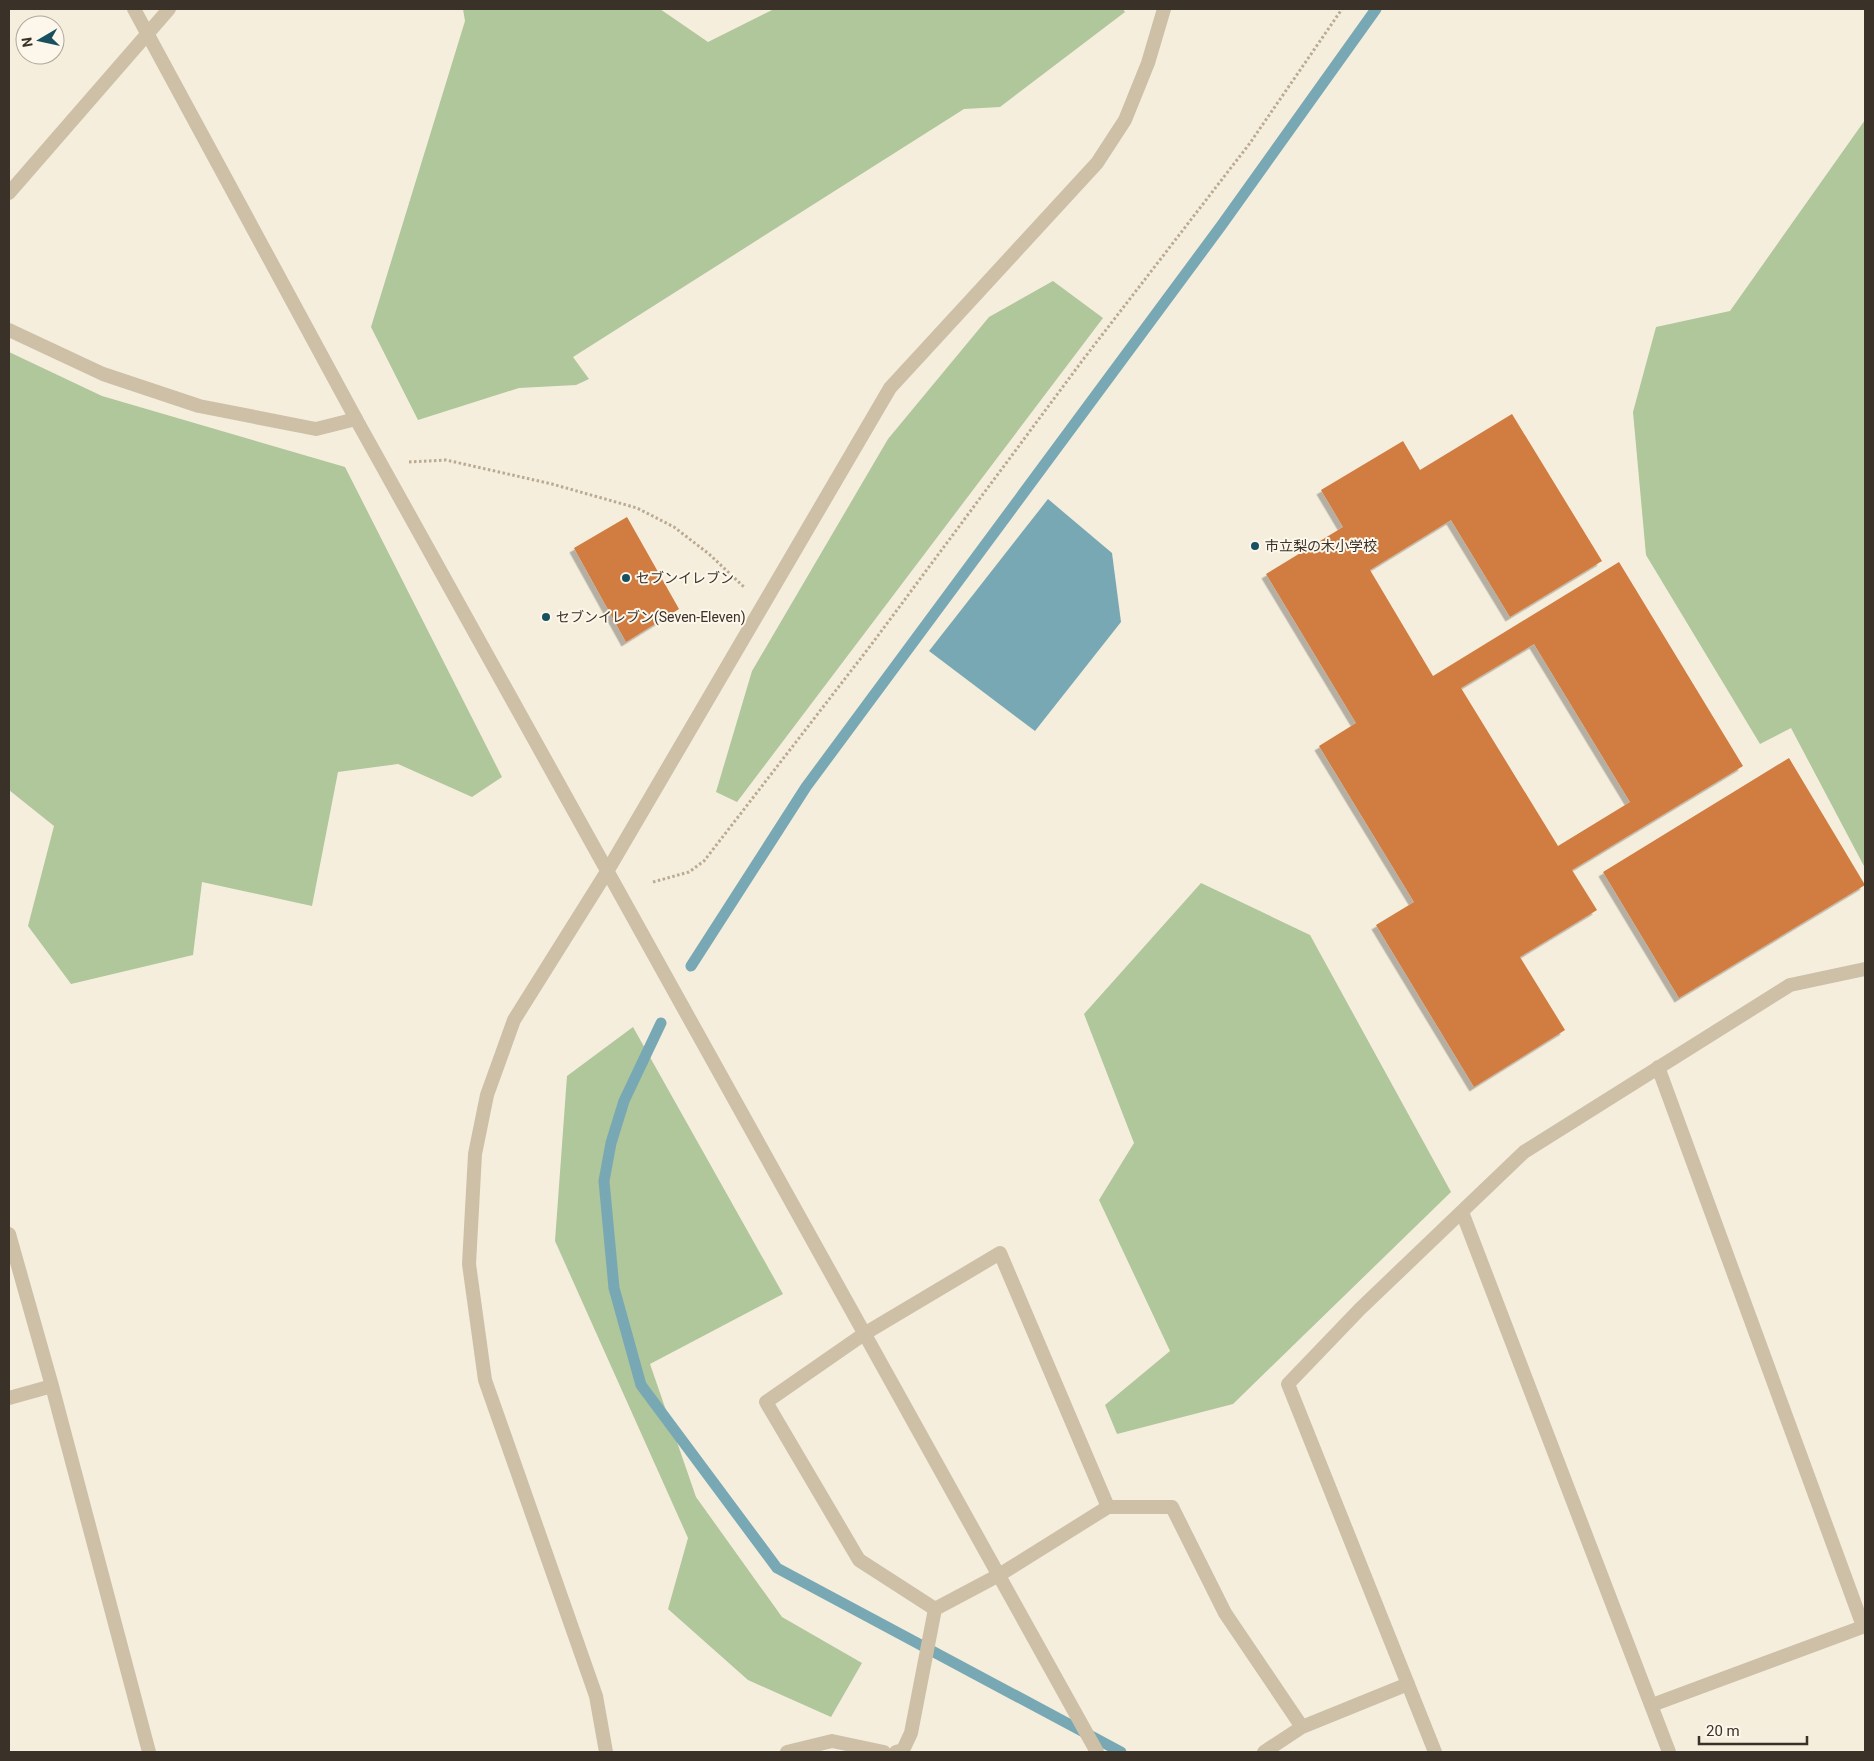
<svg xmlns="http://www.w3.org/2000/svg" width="1874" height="1761" font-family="Roboto,'Noto Sans JP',sans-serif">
  <defs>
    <filter id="shadow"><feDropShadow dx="-4.5" dy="4.5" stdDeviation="0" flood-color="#0004"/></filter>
  </defs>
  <rect width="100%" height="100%" fill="#f5eedd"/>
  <path fill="#b0c69b" d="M463 9H660L708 42 774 9H1123L1125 12 1000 107 964 109 573 357 589 379 576 385 519 388 418 420 371 327 465 21Z
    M1865 120V868L1791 728 1760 744 1646 555 1633 412 1656 327 1730 311Z
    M1053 281 1103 318 737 802 716 792 752 671 888 439 989 317Z
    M9 352 102 396 345 467 502 777 472 797 398 764 338 772 312 906 202 882 193 955 71 984 28 926 54 826 9 790Z
    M1201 883 1310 935 1451 1192 1233 1404 1117 1434 1105 1405 1170 1351 1099 1200 1134 1143 1084 1014Z
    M633 1027 783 1294 650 1364 696 1497 782 1617 862 1663 831 1717 748 1680 668 1609 688 1538 555 1241 567 1076Z"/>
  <path fill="#79a8b5" d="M1048 499 1112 553 1121 622 1035 731 929 651Z"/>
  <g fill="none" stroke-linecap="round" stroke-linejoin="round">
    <path stroke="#79a8b5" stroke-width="11" d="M691 966 806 787 1221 226 1376 9
      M661 1023 624 1101 611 1143 604 1181 614 1288 641 1385 777 1568 1121 1752"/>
  </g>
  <path fill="#d17b3f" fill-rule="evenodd" filter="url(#shadow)" d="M1512 414 1602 561 1510 617 1451 520 1370 570 1433 676 1619 562 1743 766 1572 870 1597 910 1520 957 1565 1030 1474 1087 1376 925 1414 902 1319 746 1356 723 1266 574 1343 527 1321 490 1403 441 1420 470ZM1534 644 1630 802 1558 846 1461 688Z
    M627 517 679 609 626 642 574 548Z
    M1789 758 1865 885 1679 998 1603 872Z"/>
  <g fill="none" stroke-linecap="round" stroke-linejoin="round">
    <path stroke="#bbaa91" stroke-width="3" stroke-dasharray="2.5 2.5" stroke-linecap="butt" d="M409 462 446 460 552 484 637 508 674 527 709 554 744 587
      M653 882 689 872 704 861 871 645 1082 361 1250 143 1342 9"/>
    <path stroke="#cec0a7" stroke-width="14" d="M9 193 169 9
      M9 330 103 374 199 406 316 429 356 419
      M1658 1067 1863 1626
      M1462 1212 1669 1752
      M9 1234 52 1386 149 1752
      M9 1398 52 1386
      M1108 1507 1000 1253 864 1334 766 1402 859 1560 935 1609 999 1575 1108 1507H1172L1225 1613 1302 1727
      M1652 1705 1865 1626
      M787 1752 832 1741 884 1752
      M896 1752 903 1750 911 1733 935 1609
      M1264 1752 1302 1727 1408 1684
      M1435 1752 1288 1384 1360 1309 1524 1152 1790 985 1865 969"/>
    <path stroke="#cec0a7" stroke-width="14" d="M134 9 356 419 1097 1752
      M606 1752 596 1696 485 1380 469 1264 475 1154 487 1095 514 1020 608 870 890 388 1097 163 1125 120 1148 63 1164 9"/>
  </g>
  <g fill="#195060" stroke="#fcf7ea" stroke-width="2">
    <circle cx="1255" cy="546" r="5"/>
    <circle cx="626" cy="578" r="5"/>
    <circle cx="546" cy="617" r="5"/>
  </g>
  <g text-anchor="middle" stroke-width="4" stroke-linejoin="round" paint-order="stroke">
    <g font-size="14" fill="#3a3128" stroke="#fcf7ea" text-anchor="start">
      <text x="1265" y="551">市立梨の木小学校</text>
      <text x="636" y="583">セブンイレブン</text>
      <text x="556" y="622">セブンイレブン(Seven-Eleven)</text>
    </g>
  </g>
  <rect width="1874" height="1761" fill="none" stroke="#3a3128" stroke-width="20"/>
  <g transform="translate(40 40) rotate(261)"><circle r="24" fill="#fcf7ea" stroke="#aea89c"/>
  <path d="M0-4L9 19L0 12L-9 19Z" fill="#195060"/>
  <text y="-8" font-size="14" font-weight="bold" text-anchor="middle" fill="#3a3128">N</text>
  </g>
  <path d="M1699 1736v8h108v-8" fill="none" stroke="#3a3128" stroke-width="2.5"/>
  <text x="1706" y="1736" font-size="15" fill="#3a3128" stroke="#fcf7ea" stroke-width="4" paint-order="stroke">20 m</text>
</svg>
